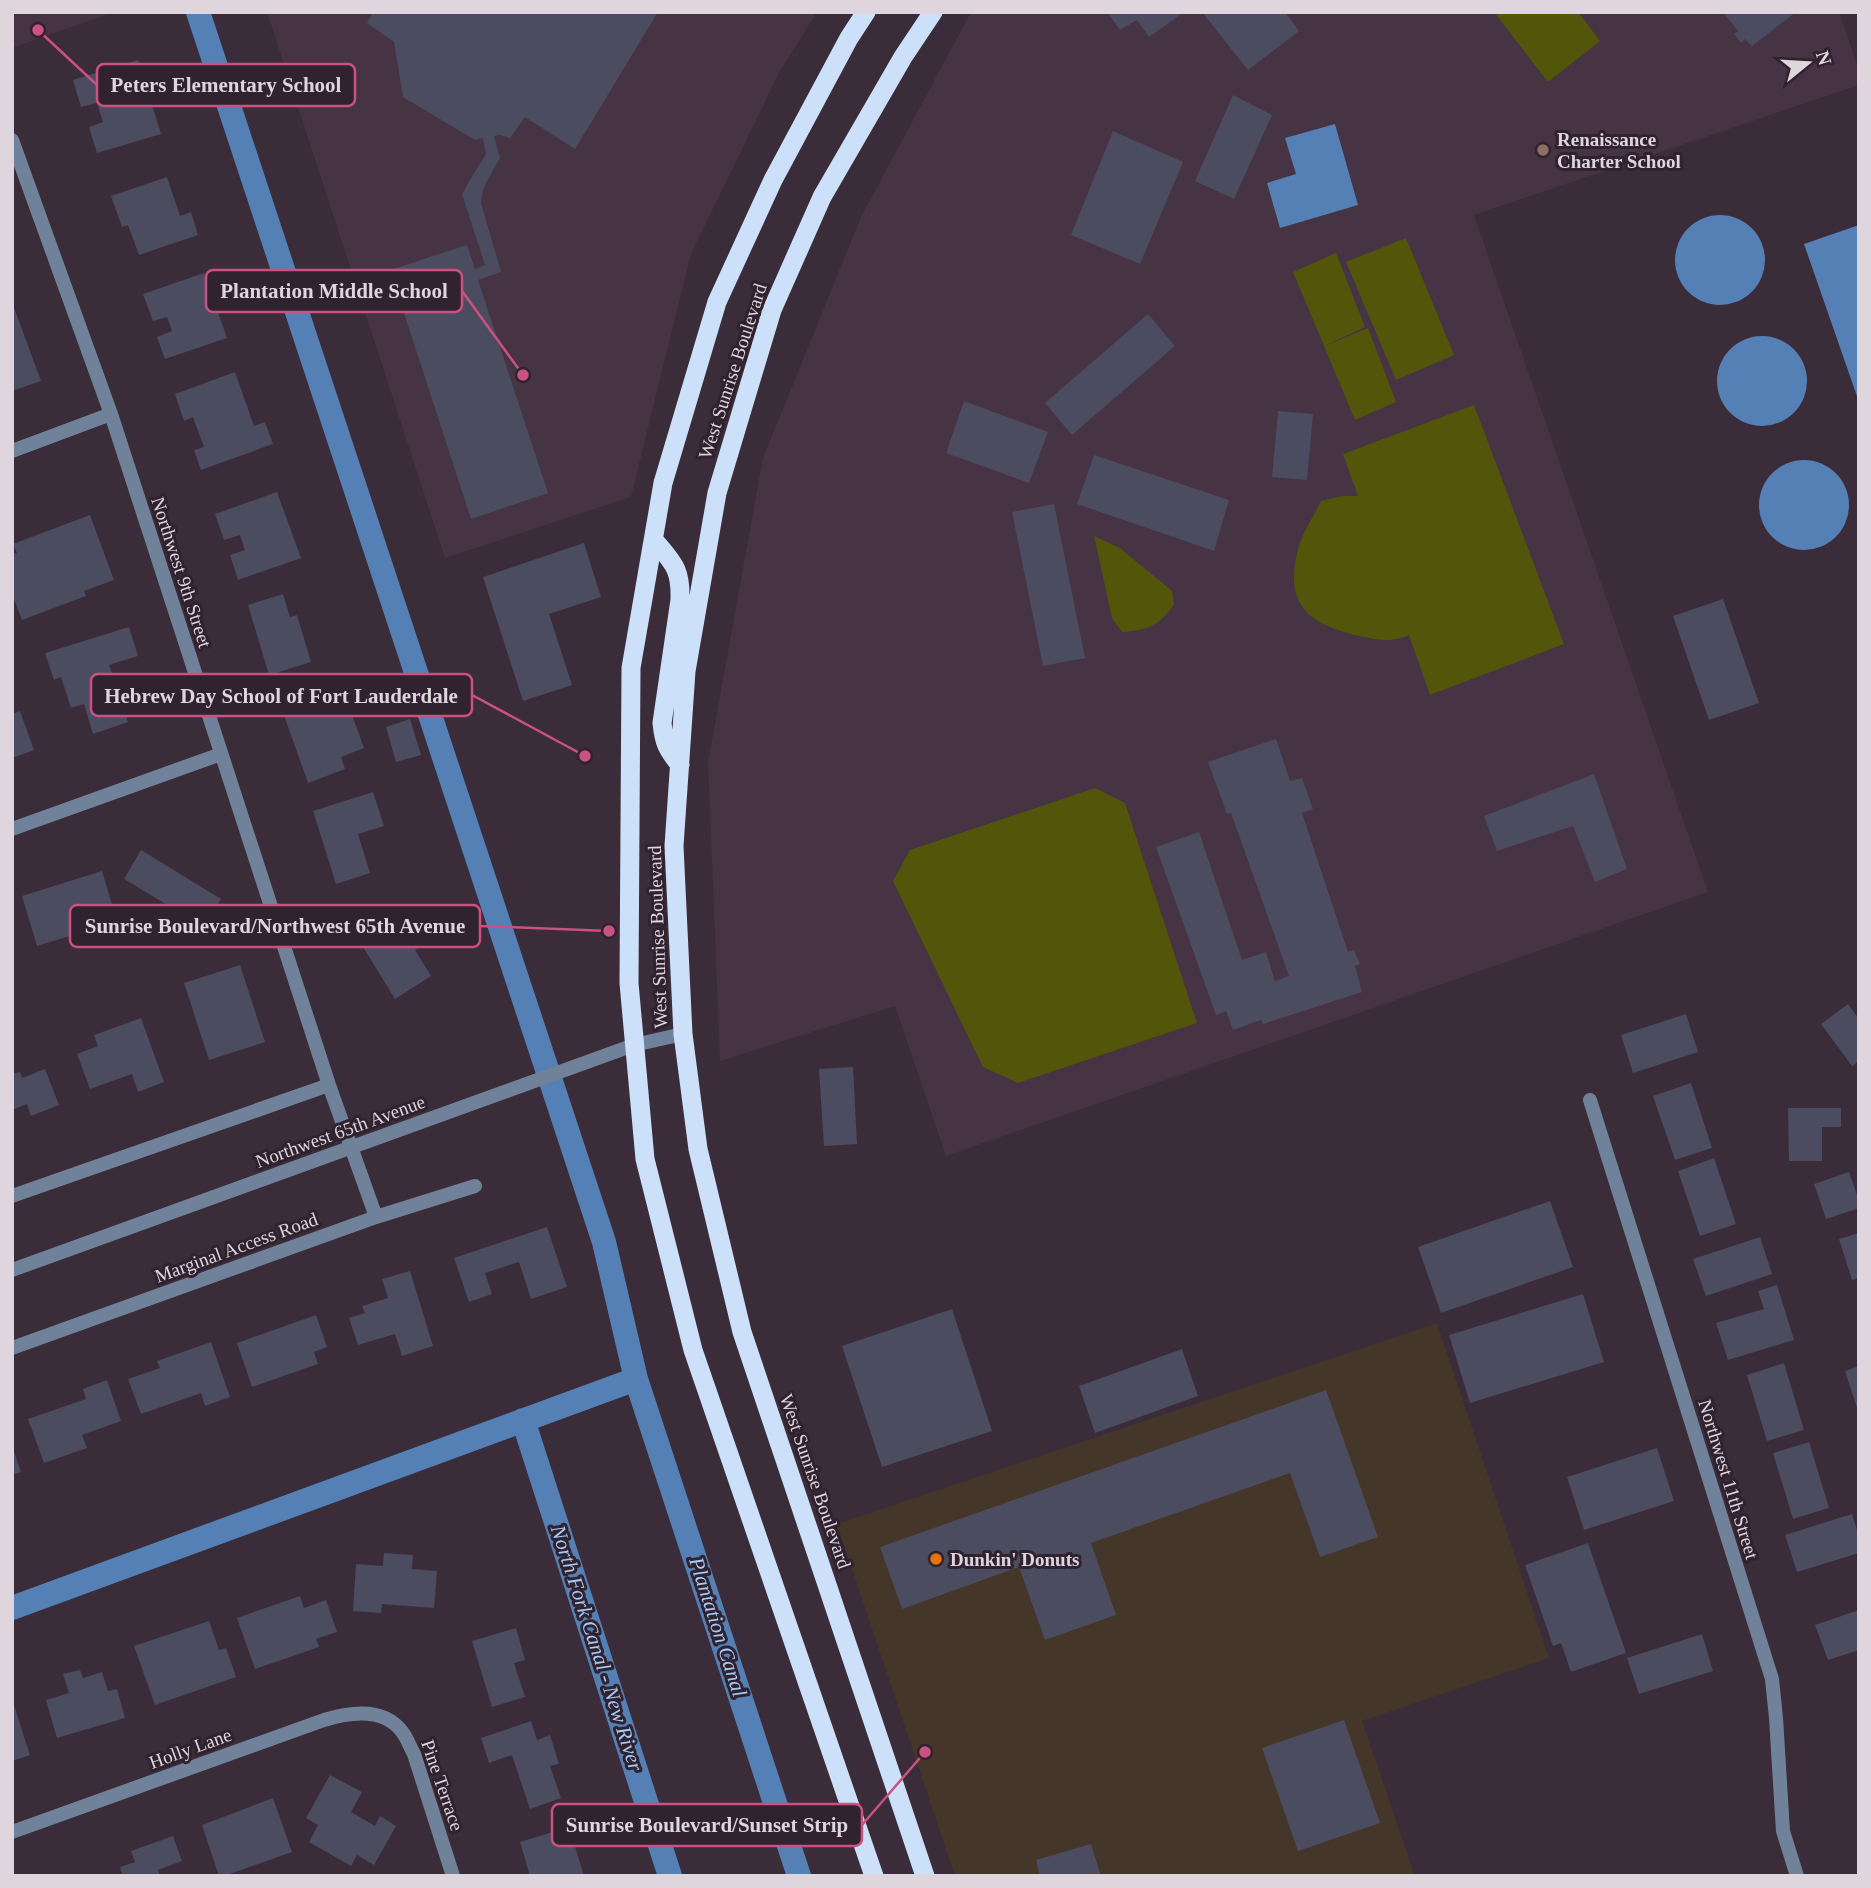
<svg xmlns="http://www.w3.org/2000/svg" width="1871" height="1888" font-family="'Times New Roman',serif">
  <rect width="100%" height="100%" fill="#3a2c39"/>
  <path fill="#45362a" d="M1437 1323 1549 1658 1362 1721 1415 1876H955L837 1524Z"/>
  <path fill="#463344" d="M12 12H114L12 48Z
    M267 12H817L780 71 691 254 631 497 445 558Z
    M971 12H1839L1859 70V85L1474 215 1708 892 946 1156 895 1006 720 1061 708 762 763 458 861 217Z"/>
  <path fill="#52550a" d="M1494 12H1578L1600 41 1548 82Z
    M1406 238 1454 355 1396 380 1346 262Z
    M1336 253 1365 327 1325 346 1368 328 1396 402 1355 420 1293 272Z
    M1474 405 1564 644 1430 695 1409 635C1391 644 1370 639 1351 634 1303 622 1285 599 1298 549 1302 533 1314 516 1321 501L1342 496H1358L1343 454Z
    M1094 536 1120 548 1172 591 1174 604C1161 625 1146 631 1122 632L1112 618Z
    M1095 788 1125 803 1197 1023 1018 1083 983 1067 893 881 910 850Z"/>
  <path fill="#5580b5" d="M1335 124 1358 205 1280 228 1267 183 1296 174 1285 138Z
    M1675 260a45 45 0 1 1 90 0a45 45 0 1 1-90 0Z
    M1859 225V402L1804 244Z
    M1717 381a45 45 0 1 1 90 0a45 45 0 1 1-90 0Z
    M1759 505a45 45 0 1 1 90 0a45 45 0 1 1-90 0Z"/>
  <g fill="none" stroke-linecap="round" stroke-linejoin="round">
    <path stroke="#5580b5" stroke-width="24" d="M198 12 604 1242 636 1379 799 1876
      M523 1420 670 1876
      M12 1608 636 1379"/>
  </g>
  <path fill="#4b4c5f" d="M373 12H658L575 149 525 117 510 138 500 135 494 136 500 158 486 183 482 194 481 203 501 272 478 280 548 493 471 519 390 270 467 245 475 269 485 265 462 194 474 173 486 154 483 138 475 140 403 97 394 42 367 23Z
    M1107 12H1177L1180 15 1149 37 1137 20 1120 30Z
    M1202 12H1285L1299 31 1248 70Z
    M1723 12H1796L1752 46 1745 39 1741 43 1734 34 1738 31Z
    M138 60 161 134 97 153 89 127 103 122 97 103 81 107 73 80Z
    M1233 95 1272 115 1234 199 1195 181Z
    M1113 131 1183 162 1140 264 1071 235Z
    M167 177 180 216 191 212 198 235 139 255 128 225 122 227 111 196Z
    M204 273 227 338 165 359 157 337 172 331 167 317 153 321 143 294Z
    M12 302 41 381 12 391Z
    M1148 314 1175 346 1072 435 1045 403Z
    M235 372 254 426 265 422 273 444 201 470 194 450 204 447 193 417 184 421 175 394Z
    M964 401 1048 432 1029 483 946 453Z
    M1278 411 1313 414 1307 480 1272 477Z
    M1094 455 1229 500 1214 551 1077 504Z
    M277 492 301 558 238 580 230 555 245 550 240 535 224 540 215 514Z
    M1054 504 1085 658 1043 666 1012 512Z
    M90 515 114 580 84 591 86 596 22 620 12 594V554L17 553 13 544Z
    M584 543 601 597 549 614 572 685 523 701 483 577Z
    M283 594 290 617 297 615 311 662 269 675 248 605Z
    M1723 599 1759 703 1709 720 1673 616Z
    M129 627 138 656 109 665 128 722 93 734 84 704 71 708 61 677 54 680 45 653Z
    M338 676 364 748 341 757 345 769 308 783 280 704 307 695 305 688Z
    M20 711 34 750 12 758V714Z
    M410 719 421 755 396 762 386 727Z
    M1276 739 1290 781 1302 778 1313 809 1302 813 1348 952 1354 950 1360 964 1355 966 1362 992 1263 1024 1261 1020 1233 1030 1226 1011 1216 1015 1156 847 1199 832 1242 960 1266 952 1275 981 1289 976 1231 813 1227 814 1208 762Z
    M1594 774 1627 869 1595 882 1573 826 1497 851 1484 816Z
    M373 792 384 826 358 834 370 873 336 884 313 811Z
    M141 850 221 899 204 927 124 879Z
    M102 871 114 911 73 924 76 934 37 946 22 896Z
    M403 910 424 944 415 950 431 976 395 999 352 929 375 914 381 924Z
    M240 965 265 1042 209 1060 184 983Z
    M1848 1004 1859 1019V1061L1852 1066 1821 1024Z
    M1686 1014 1698 1052 1633 1073 1621 1035Z
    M141 1018 164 1082 138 1092 132 1074 90 1089 77 1054 98 1046 94 1035Z
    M853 1067 857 1144 824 1146 819 1069Z
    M45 1069 59 1105 31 1116 27 1104 12 1110V1074L20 1072 22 1078Z
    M1691 1083 1712 1148 1675 1160 1653 1096Z
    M1788 1108H1841V1127H1822V1161H1789Z
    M1714 1158 1736 1224 1700 1236 1678 1171Z
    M1849 1172 1859 1200V1208L1826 1219 1814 1184Z
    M1550 1201 1573 1267 1441 1313 1418 1247Z
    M547 1227 567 1287 531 1299 519 1262 485 1273 492 1294 469 1302 454 1258Z
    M1859 1233V1278L1852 1280 1839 1239Z
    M1760 1237 1772 1274 1706 1296 1693 1259Z
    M410 1271 433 1346 402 1356 395 1334 358 1345 349 1318 365 1313 362 1306 388 1298 382 1279Z
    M1777 1285 1794 1340 1728 1360 1716 1323 1764 1309 1758 1291Z
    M1583 1294 1604 1362 1470 1403 1449 1335Z
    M952 1309 992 1431 882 1467 842 1346Z
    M316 1315 327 1347 314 1352 318 1364 252 1387 237 1343Z
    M211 1342 230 1397 205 1406 201 1393 141 1414 128 1379 160 1368 157 1361Z
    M1182 1349 1198 1396 1095 1433 1079 1386Z
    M1784 1363 1804 1430 1767 1441 1747 1375Z
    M1859 1366V1411H1858L1845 1371Z
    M107 1380 121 1421 82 1435 87 1448 44 1463 28 1419 86 1399 83 1389Z
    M1326 1390 1378 1537 1320 1557 1290 1473 1091 1543 1116 1615 1045 1640 1019 1567 902 1609 880 1547Z
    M1809 1442 1829 1508 1793 1519 1773 1453Z
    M12 1446 21 1472 12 1475Z
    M1657 1448 1674 1501 1584 1530 1567 1477Z
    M1852 1514 1859 1536V1553L1797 1572 1785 1535Z
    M1588 1543 1626 1653 1571 1672 1561 1643 1553 1646 1525 1565Z
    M384 1553 413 1555 412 1569 437 1571 434 1608 382 1604 381 1613 353 1611 356 1564 383 1566Z
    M300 1596 304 1608 326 1600 337 1632 316 1639 319 1647 255 1669 237 1618Z
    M1859 1610V1650L1828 1660 1815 1625Z
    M209 1621 219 1650 226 1648 236 1677 155 1705 134 1646Z
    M516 1628 525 1660 514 1663 525 1697 492 1707 472 1641Z
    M1702 1634 1713 1671 1639 1694 1627 1658Z
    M80 1670 83 1678 102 1672 108 1691 117 1689 125 1718 57 1738 46 1700 69 1693 63 1674Z
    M12 1699 30 1755 12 1761Z
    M1344 1720 1380 1823 1298 1851 1262 1748Z
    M531 1721 537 1740 550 1735 559 1764 550 1766 561 1798 530 1809 512 1755 489 1763 481 1738Z
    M330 1775 362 1792 351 1812 375 1826 380 1816 396 1826 374 1865 357 1855 351 1866 309 1842 318 1825 306 1818Z
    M273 1798 292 1852 224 1876H219L202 1825Z
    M569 1827 584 1876H530L520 1842Z
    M173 1836 182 1861 158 1870 160 1876H123L120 1867 135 1862 131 1851Z
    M1091 1844 1101 1876H1040L1036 1860Z"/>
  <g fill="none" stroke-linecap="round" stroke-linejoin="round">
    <path stroke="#70829a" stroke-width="14" d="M12 140 111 414 329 1085 376 1217
      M12 451 111 414
      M12 829 221 754
      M1590 1100 1772 1679 1776 1718 1783 1831 1797 1876
      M12 1196 329 1085
      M12 1348 376 1217 475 1186
      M12 1832 324 1720C350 1712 385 1707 403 1733 408 1740 410 1747 414 1754L453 1876"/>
    <path stroke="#70829a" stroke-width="14" d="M12 1270 634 1045 683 1034"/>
    <path stroke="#cde0fa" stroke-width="19" d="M866 12 849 38 773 180 717 302 663 483 631 668 629 983 645 1159 693 1350 874 1876
      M654 540C673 563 681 568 680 600L662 723C664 743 667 749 680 765
      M925 1876 742 1332 698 1149 683 1034 674 846 686 671 717 493 772 310 822 197 903 57 933 12"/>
  </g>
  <circle fill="#8d6e63" stroke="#30222f" stroke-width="2.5" cx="1543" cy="150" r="7"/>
  <circle fill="#e8710a" stroke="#30222f" stroke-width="2.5" cx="936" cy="1559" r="7"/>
  <g text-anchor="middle" stroke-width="6" stroke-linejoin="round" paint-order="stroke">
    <g font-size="19" font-weight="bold" fill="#ded5dd" stroke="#30222f" text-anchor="start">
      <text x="1557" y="146">Renaissance<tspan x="1557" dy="22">Charter School</tspan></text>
      <text x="950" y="1566">Dunkin' Donuts</text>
    </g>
    <g font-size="19" fill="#ded5dd" stroke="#30222f">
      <text transform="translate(732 371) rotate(-72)" y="7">West Sunrise Boulevard</text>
      <text transform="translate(182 572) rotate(72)" y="7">Northwest 9th Street</text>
      <text transform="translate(657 937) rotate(-92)" y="7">West Sunrise Boulevard</text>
      <text transform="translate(340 1131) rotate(-20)" y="7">Northwest 65th Avenue</text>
      <text transform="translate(236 1247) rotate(-20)" y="7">Marginal Access Road</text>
      <text transform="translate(1729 1479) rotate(73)" y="7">Northwest 11th Street</text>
      <text transform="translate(816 1481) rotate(71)" y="7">West Sunrise Boulevard</text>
      <text transform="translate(190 1748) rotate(-20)" y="7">Holly Lane</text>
      <text transform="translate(443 1785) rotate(71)" y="7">Pine Terrace</text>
    </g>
    <g font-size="21" font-style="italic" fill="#a6cbf7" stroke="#30222f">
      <text transform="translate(718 1627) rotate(72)" y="7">Plantation Canal</text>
      <text transform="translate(597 1648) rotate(72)" y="7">North Fork Canal - New River</text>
    </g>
  </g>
  <path fill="none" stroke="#ca5182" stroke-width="2.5" d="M38 30L97 85M523 375L462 291M585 756L472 695M609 931L480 926M925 1752L862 1825"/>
  <g fill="#ca5182" stroke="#30222f" stroke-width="2.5">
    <circle cx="38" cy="30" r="7"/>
    <circle cx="523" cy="375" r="7"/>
    <circle cx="585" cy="756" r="7"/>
    <circle cx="609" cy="931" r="7"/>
    <circle cx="925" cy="1752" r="7"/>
  </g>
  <g fill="#30222f" stroke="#ca5182" stroke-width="2.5">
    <rect x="97" y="64" width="258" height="42" rx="7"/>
    <rect x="206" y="270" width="256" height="42" rx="7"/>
    <rect x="91" y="674" width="381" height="42" rx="7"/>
    <rect x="70" y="905" width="410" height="42" rx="7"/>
    <rect x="552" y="1804" width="310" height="42" rx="7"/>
  </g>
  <g font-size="21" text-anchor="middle" font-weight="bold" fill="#ded5dd">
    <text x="226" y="92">Peters Elementary School</text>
    <text x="334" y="298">Plantation Middle School</text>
    <text x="281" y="703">Hebrew Day School of Fort Lauderdale</text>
    <text x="275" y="933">Sunrise Boulevard/Northwest 65th Avenue</text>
    <text x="707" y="1832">Sunrise Boulevard/Sunset Strip</text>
  </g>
  <rect width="1871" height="1888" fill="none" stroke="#ded5dd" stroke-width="28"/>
  <g transform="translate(1808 63) rotate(72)" stroke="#30222f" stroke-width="5" paint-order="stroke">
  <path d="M0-5L12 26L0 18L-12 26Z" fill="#ded5dd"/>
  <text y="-10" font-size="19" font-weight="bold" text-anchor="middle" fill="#ded5dd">N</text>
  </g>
</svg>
